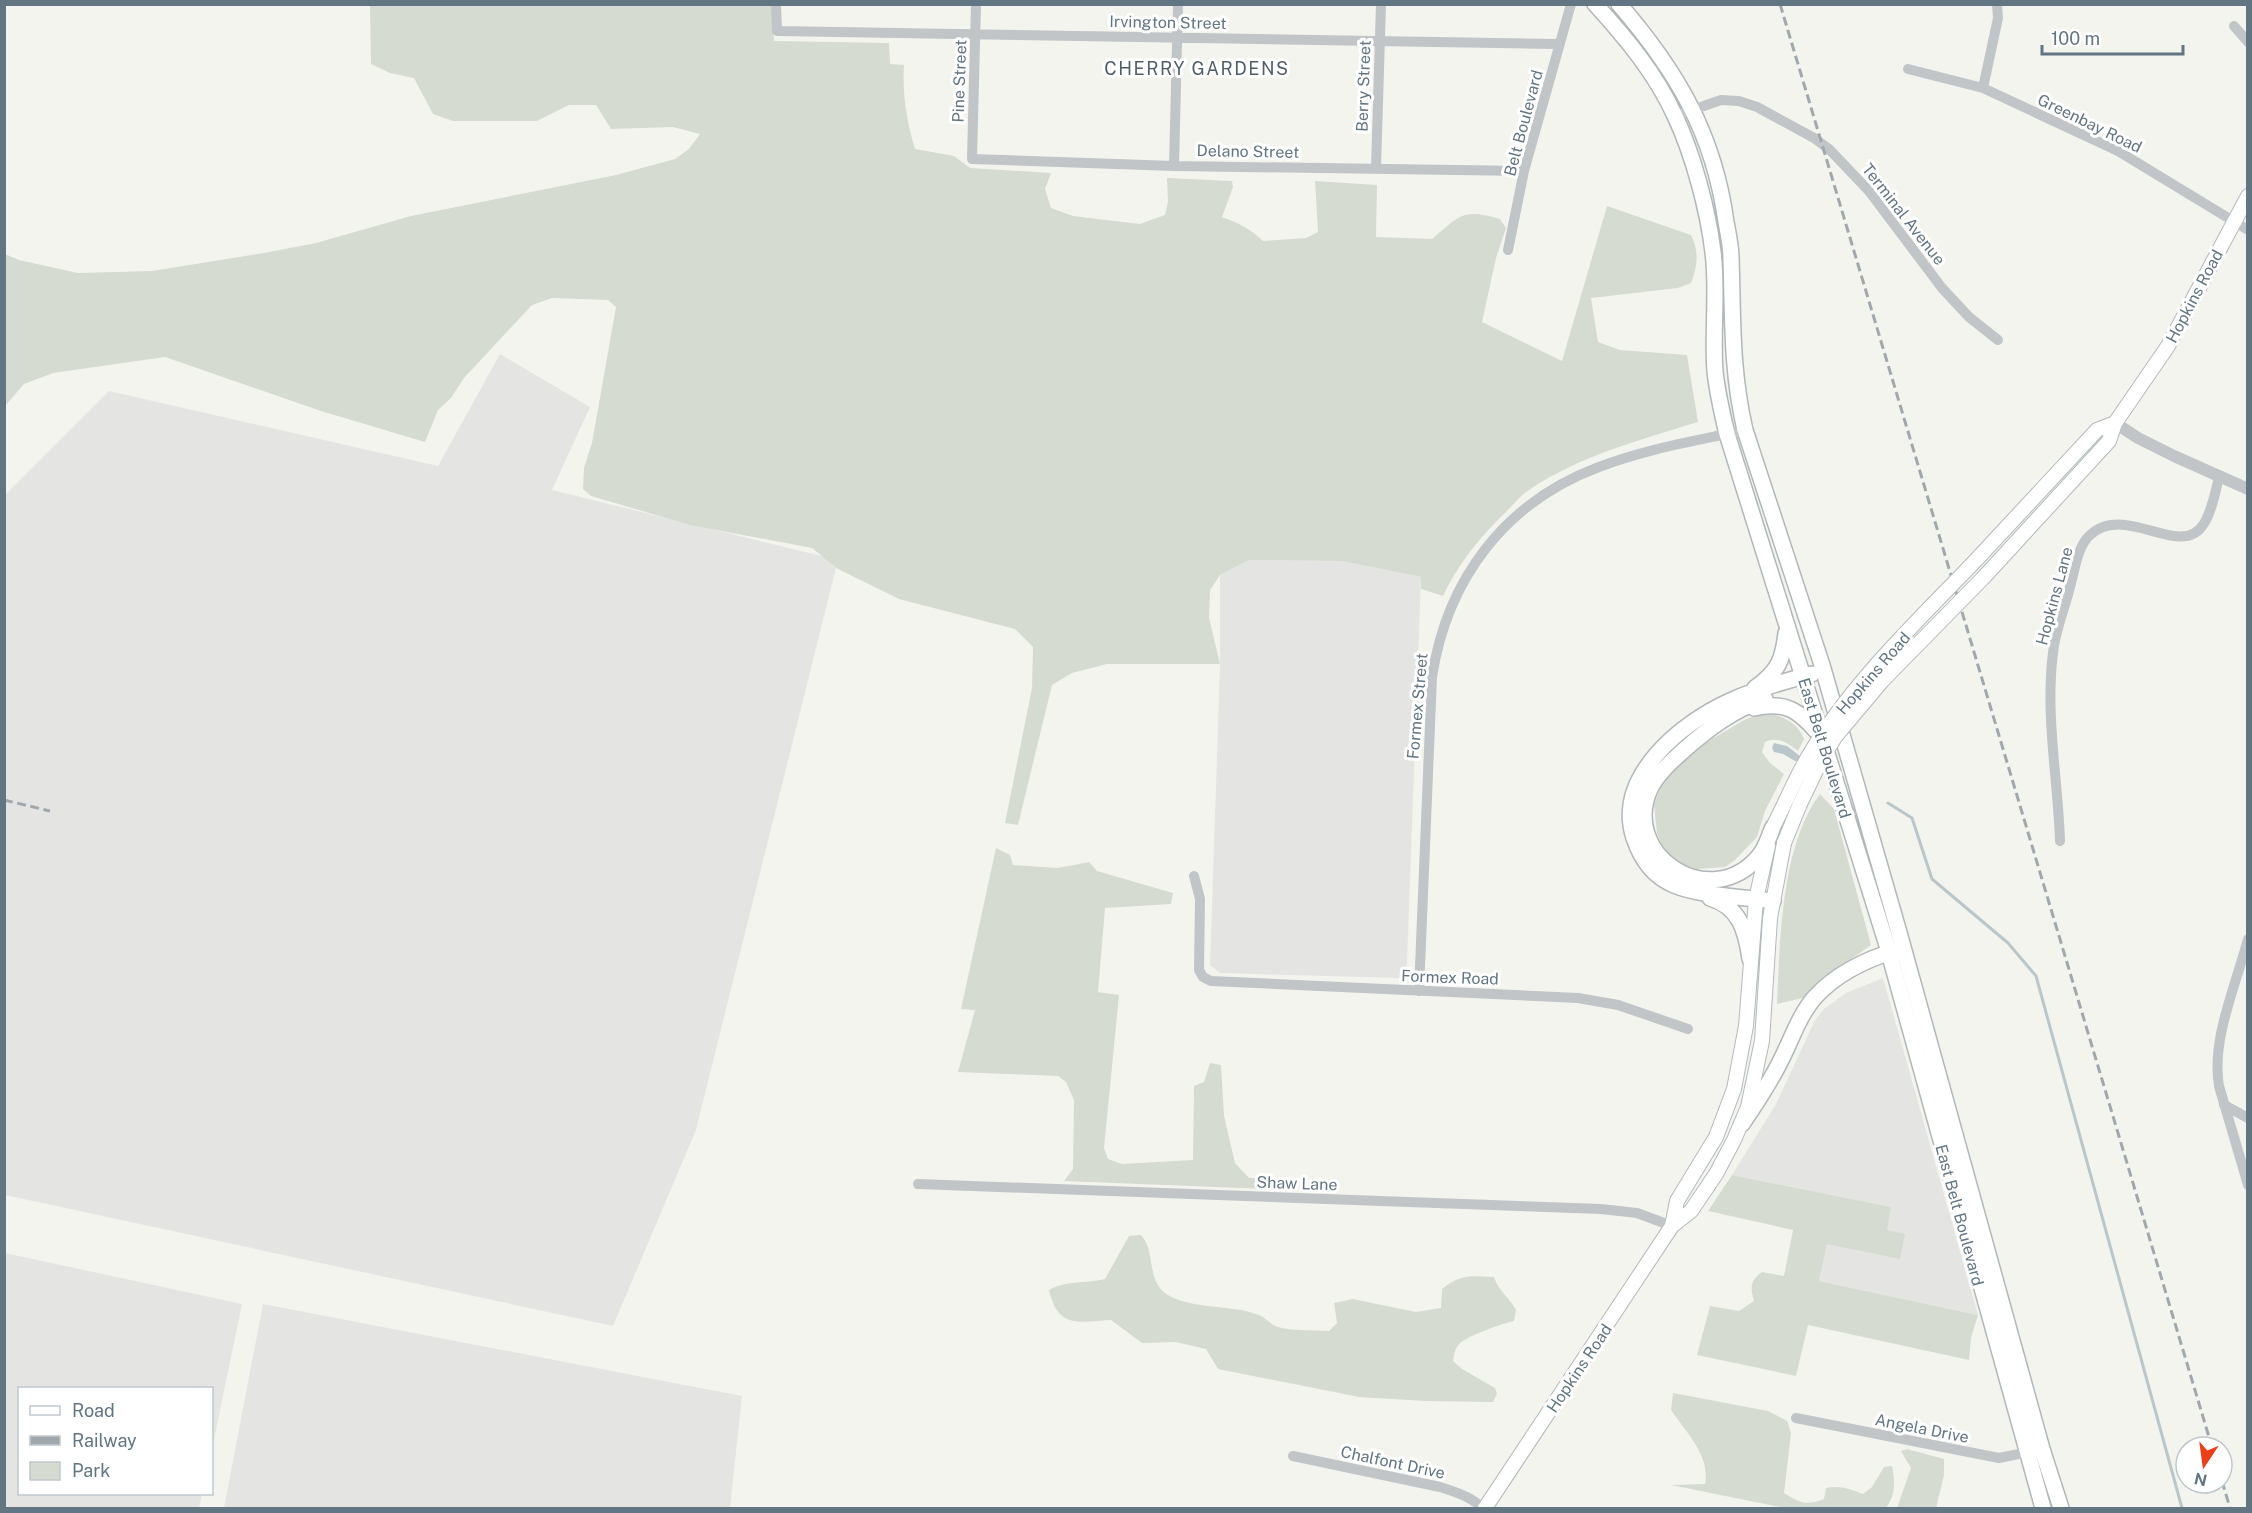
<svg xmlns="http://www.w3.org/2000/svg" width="2252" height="1513" font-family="'Public Sans',sans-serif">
  <rect width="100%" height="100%" fill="#f4f4ef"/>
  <path fill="#e4e5e3" d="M500 354 590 407 552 490 838 560 696 1130 613 1326 5 1195V495L109 391 438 466Z
    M1249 560 1342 561 1421 577 1407 965 1400 978 1220 973 1210 965 1220 664V575Z
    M1883 978 1978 1315 1819 1281 1827 1244 1886 1230 1890 1207 1732 1175 1776 1104 1815 1020 1825 1008 1846 993Z
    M5 1253 242 1304 212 1449V1388H20V1494H202L199 1508H5Z
    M263 1304 742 1396 730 1508H224Z"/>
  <path fill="#d5dbd0" d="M370 5H772L774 41 889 43 890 64 904 65C902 94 907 122 915 149L954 156 970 168 1051 173 1045 189 1051 208 1073 216 1140 224 1165 215 1168 202 1167 178 1232 181 1233 187 1222 217C1238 223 1251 229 1263 241L1306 238 1318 232 1315 181 1377 185 1376 237 1432 239C1460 216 1462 208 1500 219L1506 228 1496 258 1482 322 1562 361 1607 206 1691 235C1699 251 1698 266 1691 283L1678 288 1591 298 1598 342 1620 350 1687 355 1698 422C1640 440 1579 456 1529 490 1521 495 1515 503 1509 509 1481 536 1460 561 1443 596L1421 589V577L1342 561 1249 560 1220 575 1210 590 1209 618 1220 664H1107L1072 673 1052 685 1018 825 1005 823 1032 688 1033 647 1015 629 899 599 838 569 812 548 690 525 591 496 583 489 584 468 592 443 616 307 608 300 552 298 532 305 464 378 451 398 438 410 425 442 321 411 165 357 53 373 24 384 5 406V254L19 260 78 273 152 271 264 253 316 243 411 216 616 175 675 159 689 149 700 134 673 127 611 129 596 105H569L537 121H453L433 114 414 78 390 73 371 64Z
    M1765 712C1782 716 1798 722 1804 739L1798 751C1787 743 1778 736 1765 742L1762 752 1770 763 1784 774 1765 811 1757 837 1735 860 1725 867 1697 869 1682 864 1664 851 1657 833 1654 804 1664 780 1697 748 1744 720Z
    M1820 794 1834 809 1871 945 1821 980 1807 997 1777 1004C1780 940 1781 846 1820 794Z
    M996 848 1010 855 1013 865 1058 868 1089 862 1097 871 1173 893 1171 904 1105 908 1098 992 1119 995 1104 1148 1108 1159 1122 1164 1193 1160 1194 1086 1204 1082 1210 1063 1221 1065 1224 1116 1235 1163 1249 1178 1286 1179 1288 1190 1064 1181 1073 1169 1074 1100 1066 1082 1058 1076 958 1072 975 1010 961 1009Z
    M1732 1175 1891 1207 1887 1230 1905 1234 1900 1259 1827 1244 1819 1281 1978 1315 1971 1338 1969 1360 1808 1325 1796 1376 1697 1355 1710 1306 1739 1311 1754 1301C1750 1287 1750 1281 1762 1272L1784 1276 1793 1230 1708 1211Z
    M1141 1235C1156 1251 1146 1278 1165 1293 1189 1310 1231 1304 1259 1315 1266 1318 1271 1325 1278 1327 1291 1331 1315 1330 1329 1331L1337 1323 1334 1303 1353 1299 1416 1312 1441 1308 1442 1289C1461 1274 1471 1276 1494 1277 1499 1292 1509 1297 1516 1310L1514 1321C1499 1325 1472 1334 1460 1343 1455 1348 1454 1355 1453 1361L1462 1369 1495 1388 1497 1394 1493 1402 1425 1401 1359 1397 1218 1369 1206 1349 1176 1342 1142 1343 1111 1320C1078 1322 1058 1329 1049 1290 1067 1280 1084 1284 1105 1279L1129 1236Z
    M1673 1393 1768 1411 1787 1421 1791 1433 1784 1493C1800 1503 1806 1506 1824 1499L1826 1488C1840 1485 1850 1489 1863 1494L1872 1487 1884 1467 1892 1466C1895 1482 1896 1494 1886 1508H1785L1671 1485 1705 1484C1711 1456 1685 1431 1671 1410Z
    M1907 1449 1944 1459V1475L1936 1508H1897L1911 1468 1901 1451Z"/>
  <path fill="#b9c7cb" d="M1774 743 1787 746 1800 756V760L1795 761 1783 754 1774 752 1772 748Z"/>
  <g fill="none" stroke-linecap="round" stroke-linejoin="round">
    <path stroke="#b9c7cb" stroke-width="3" d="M1888 803 1912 818 1932 879 2008 943 2036 976 2182 1508"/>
    <g stroke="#b3b9bd" stroke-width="16">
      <path id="secondary" d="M1977 559 2097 430 2115 423
        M1984 577 2109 441 2115 423 2168 346 2248 196
        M1672 1226 1677 1201 1716 1137 1734 1089 1746 1026 1756 899 1768 846
        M1485 1508 1672 1226 1691 1211 1716 1174 1734 1140 1748 1107 1762 1041 1770 918 1784 843"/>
    </g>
    <g stroke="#b2b7ba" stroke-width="18">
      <path id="primary" d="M1595 4C1626 38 1656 74 1675 116 1693 154 1708 210 1713 252 1718 291 1712 332 1715 371 1717 392 1722 413 1727 434L1886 942 2043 1508
        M1619 4C1677 71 1714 134 1726 222 1728 233 1731 246 1731 258 1733 318 1731 370 1745 430L1822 665 1900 936 2042 1449 2061 1508
        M1755 688C1778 672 1783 660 1786 633
        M1765 699C1733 710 1709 728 1684 750 1672 761 1658 773 1651 787 1618 854 1710 915 1759 856 1766 848 1769 836 1773 827
        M1754 708C1786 701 1798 710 1818 733
        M1710 898C1740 907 1746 931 1750 959
        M1773 901C1744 897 1700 896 1674 885 1652 876 1641 859 1634 838 1614 777 1681 723 1730 701 1756 689 1785 681 1812 674
        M1742 1124C1757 1102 1771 1081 1782 1058 1792 1038 1800 1014 1815 997 1837 973 1867 959 1897 950"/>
    </g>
    <path stroke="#c1c5c8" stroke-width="10" d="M776 4 777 31 1559 44
      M976 4 972 159 1174 166 1524 171
      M2234 26 2248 42
      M1908 69 1983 88 2118 151 2248 230
      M1983 88 1998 18 1997 4
      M1675 116 1721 100 1739 101 1757 107 1814 138 1829 149 1869 191 1942 288 1969 317 1998 340
      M1174 166 1178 4
      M1376 168 1381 4
      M1508 250 1524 171 1571 4
      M2060 841C2058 779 2045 715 2053 653 2055 631 2065 608 2070 587 2075 570 2077 548 2089 536 2124 501 2180 560 2203 525 2212 512 2215 492 2219 478
      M1194 876 1200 899 1199 970 1203 977 1211 981 1578 998 1618 1005 1688 1029
      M2248 939C2236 985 2211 1040 2219 1086L2248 1185
      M1419 991 1432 677C1447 579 1505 502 1599 467 1645 449 1696 441 1745 430
      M2224 1105 2248 1118
      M918 1184 1601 1209 1637 1213 1672 1226
      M1796 1418 1999 1458 2034 1451
      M1293 1456 1440 1487C1456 1492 1471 1497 1483 1508"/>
    <path stroke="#c1c5c8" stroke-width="12" d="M2115 423 2138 438 2174 456 2248 489"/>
    <use href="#secondary" stroke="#fff" stroke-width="14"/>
    <use href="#primary" stroke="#fff" stroke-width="15"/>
    <path stroke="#a1a8ad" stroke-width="3" stroke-dasharray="9 4.5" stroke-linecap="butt" d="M1780 4 2212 1447
      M4 800 50 811
      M2222 1481 2230 1508"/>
    <g stroke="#b3b9bd" stroke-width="16" stroke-linecap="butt">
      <path id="secondary-bridge" d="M1773 827C1785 804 1795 779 1808 757 1852 682 1917 622 1977 559
        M1784 843 1800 804 1821 760 1835 737 1882 681 1984 577"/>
    </g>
    <use href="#secondary-bridge" stroke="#fff" stroke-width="14"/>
  </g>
  <g text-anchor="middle" stroke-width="6" stroke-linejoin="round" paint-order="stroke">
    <g font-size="16" fill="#617582" stroke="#fff">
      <text transform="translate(1168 22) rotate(1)" y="6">Irvington Street</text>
      <text transform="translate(959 81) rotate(-88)" y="6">Pine Street</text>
      <text transform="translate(1363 86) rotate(-88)" y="6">Berry Street</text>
      <text transform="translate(1523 123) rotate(-75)" y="6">Belt Boulevard</text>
      <text transform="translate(2090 123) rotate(26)" y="6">Greenbay Road</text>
      <text transform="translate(1248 151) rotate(1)" y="6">Delano Street</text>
      <text transform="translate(1904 214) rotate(52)" y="6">Terminal Avenue</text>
      <text transform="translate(2194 296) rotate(-62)" y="6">Hopkins Road</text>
      <text transform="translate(2054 596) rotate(-75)" y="6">Hopkins Lane</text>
      <text transform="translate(1873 673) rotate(-49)" y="6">Hopkins Road</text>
      <text transform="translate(1417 706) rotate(-85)" y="6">Formex Street</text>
      <text transform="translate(1825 748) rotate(73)" y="6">East Belt Boulevard</text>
      <text transform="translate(1450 977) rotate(2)" y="6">Formex Road</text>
      <text transform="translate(1297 1183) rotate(2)" y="6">Shaw Lane</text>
      <text transform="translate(1960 1215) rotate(75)" y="6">East Belt Boulevard</text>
      <text transform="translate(1579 1368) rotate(-56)" y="6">Hopkins Road</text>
      <text transform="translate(1922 1428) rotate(11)" y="6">Angela Drive</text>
      <text transform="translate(1393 1462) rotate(12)" y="6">Chalfont Drive</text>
    </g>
    <g font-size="18" letter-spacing="1.5" fill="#4f5e67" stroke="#fff">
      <text x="1197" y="75">CHERRY GARDENS</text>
    </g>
  </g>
  <rect width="2252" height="1513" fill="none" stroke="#617582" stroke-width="12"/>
  <rect x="18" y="1387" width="195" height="108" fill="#ffffff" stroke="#c0c8cd" stroke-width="1.5"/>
  <rect x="30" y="1406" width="30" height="9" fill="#ffffff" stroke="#c0c8cd" stroke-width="1.5"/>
  <text x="72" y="1417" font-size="18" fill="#617582">Road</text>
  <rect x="30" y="1436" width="30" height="9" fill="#a1a8ad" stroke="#c0c8cd" stroke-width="1.5"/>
  <text x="72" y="1447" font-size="18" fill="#617582">Railway</text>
  <rect x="30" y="1462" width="30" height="18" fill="#d5dbd0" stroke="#c0c8cd" stroke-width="1.5"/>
  <text x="72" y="1477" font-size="18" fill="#617582">Park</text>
  <g transform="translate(2204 1465) rotate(193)"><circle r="28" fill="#ffffff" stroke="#c0c8cd" stroke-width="1.5"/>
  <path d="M0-4.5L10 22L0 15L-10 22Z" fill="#ed3f17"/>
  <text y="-9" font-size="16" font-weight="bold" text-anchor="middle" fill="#617582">N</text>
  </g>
  <path d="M2042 45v9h141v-9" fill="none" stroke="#617582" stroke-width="3"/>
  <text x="2051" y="45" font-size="18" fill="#617582" stroke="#ffffff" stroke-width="4.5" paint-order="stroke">100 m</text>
</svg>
